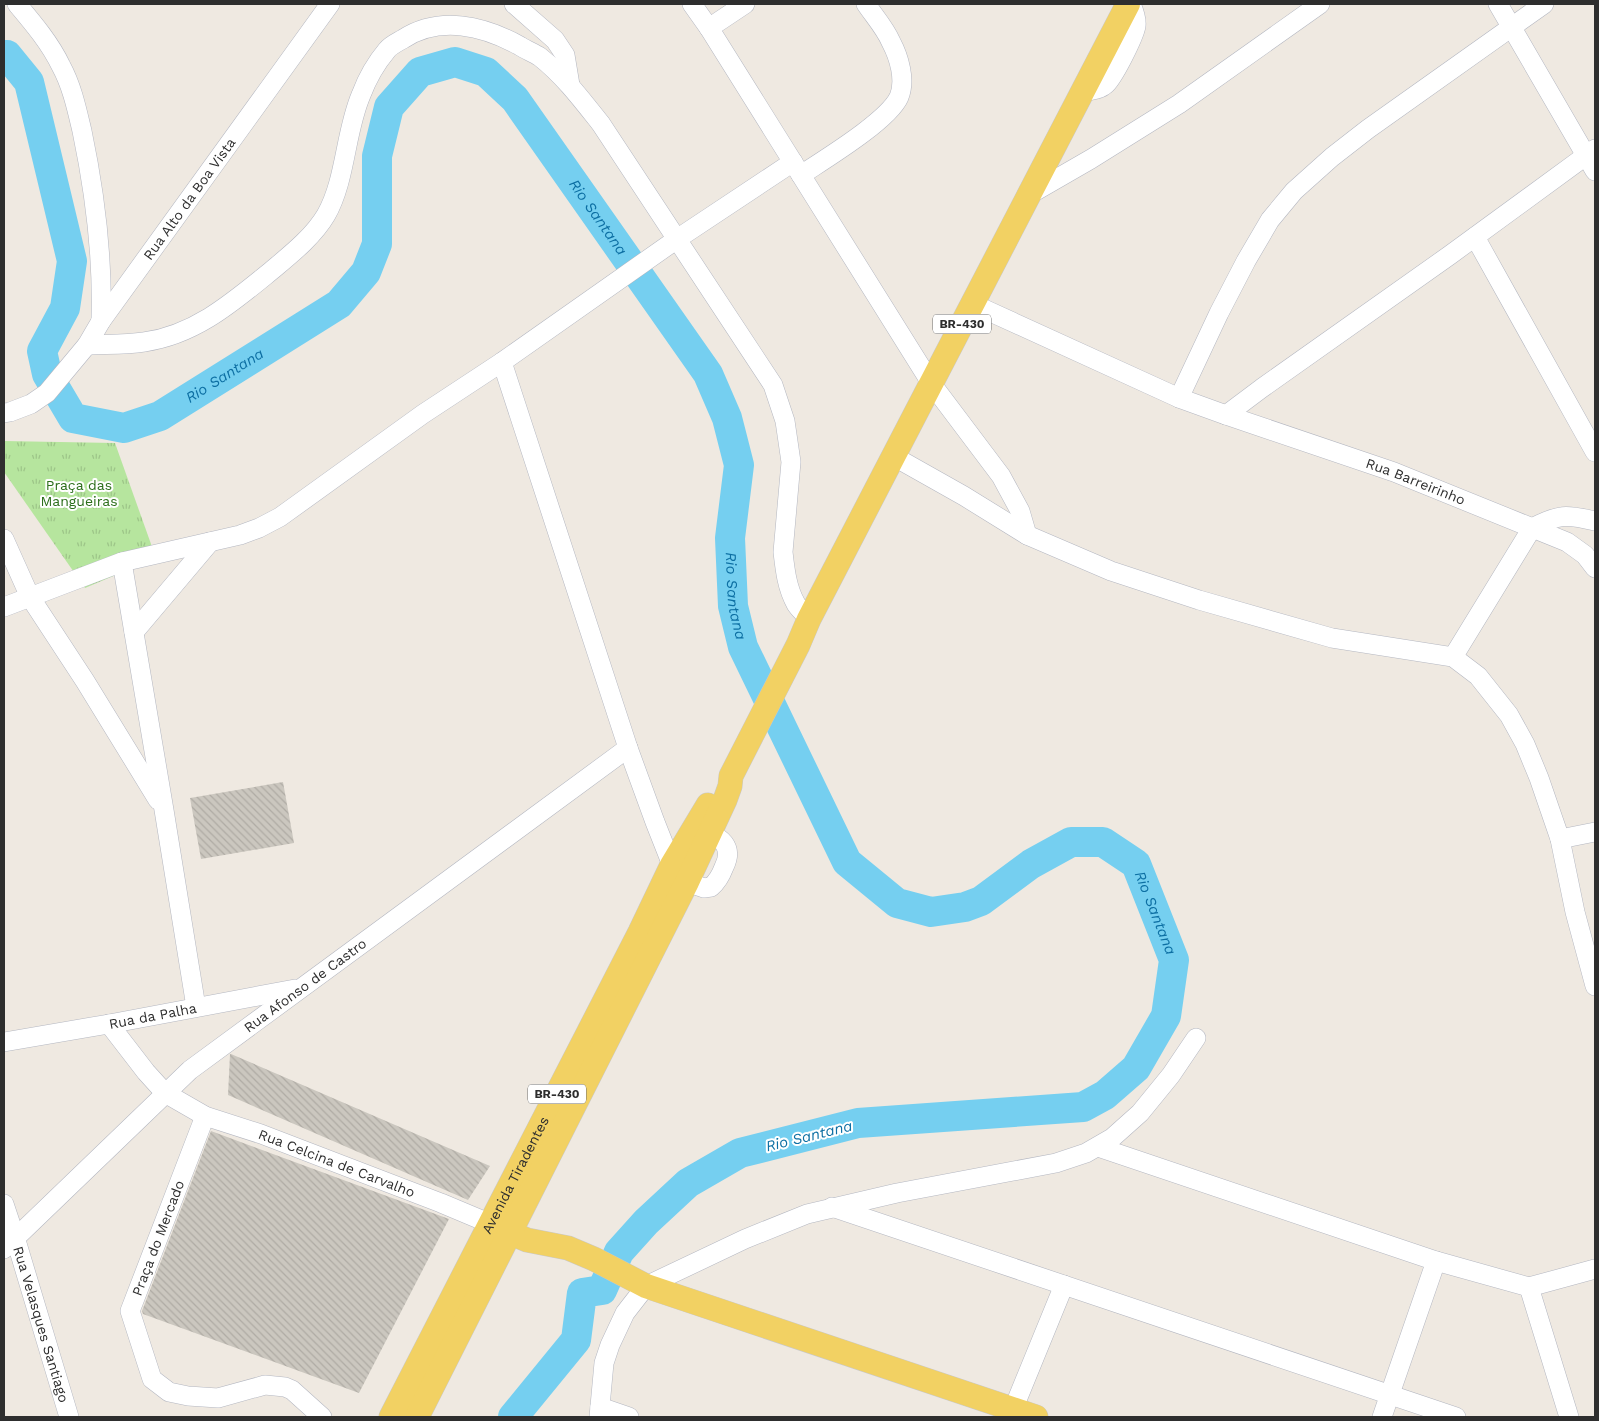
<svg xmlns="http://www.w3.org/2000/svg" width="1599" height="1421" font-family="'Work Sans',sans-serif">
  <defs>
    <pattern id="park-tufts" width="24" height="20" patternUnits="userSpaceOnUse" patternTransform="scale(1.25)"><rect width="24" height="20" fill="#b6e59e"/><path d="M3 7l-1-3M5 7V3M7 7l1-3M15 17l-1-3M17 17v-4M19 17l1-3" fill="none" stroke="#9dc588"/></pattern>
    <pattern id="building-back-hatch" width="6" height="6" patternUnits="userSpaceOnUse" patternTransform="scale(1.25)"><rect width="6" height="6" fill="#cbc7bf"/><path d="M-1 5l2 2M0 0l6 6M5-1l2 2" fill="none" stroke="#afaba4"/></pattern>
  </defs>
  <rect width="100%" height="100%" fill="#efe9e1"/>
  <path fill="url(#park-tufts)" d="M4 441 115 443 156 558 85 588 4 472Z"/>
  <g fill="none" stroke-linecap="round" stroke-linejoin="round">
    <path stroke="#75cff0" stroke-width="30" id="s1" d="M4 55H7L29 82 72 261 65 308 42 351 47 374 73 418 124 428 160 416 339 304 366 272 377 244V156L389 107 420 72 455 62 486 72 515 99 708 374 727 418 739 465 730 538 733 606 743 647 847 862 897 903 931 912 965 907 981 901 1031 864 1071 842H1103L1136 864 1174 960 1166 1016 1136 1068 1105 1095 1083 1107 858 1123 740 1153 688 1183 646 1222 619 1252 602 1290 582 1293 576 1340 513 1417"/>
  </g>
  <path fill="url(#building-back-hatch)" d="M283 782 294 843 201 859 190 798Z
    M230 1054H231L490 1166 468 1200 228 1095Z
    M211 1131 449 1219 359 1393 143 1314 142 1311Z"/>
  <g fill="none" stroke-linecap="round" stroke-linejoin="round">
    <g stroke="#b4b7c1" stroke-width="20">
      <g id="minor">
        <path d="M17 4C33 23 50 43 61 66 72 86 77 110 82 131 95 193 103 258 101 321"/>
        <path d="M514 4 555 40 565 55 570 85"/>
        <path d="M692 4 709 28 931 383 1001 476 1020 511 1027 535"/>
        <path d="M1498 4 1595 171"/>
        <path d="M709 28 745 4"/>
        <path d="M1083 92C1090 90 1100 90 1105 85 1113 79 1134 37 1136 26 1137 19 1134 11 1131 4"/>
        <path d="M801 175C825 159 888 121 899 97 906 80 899 57 891 42 885 28 874 16 866 4"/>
        <path d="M1032 193 1091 159 1179 104 1320 4"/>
        <path d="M1475 237 1595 452"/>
        <path d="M973 304 1179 398 1226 415 1262 388 1450 255 1595 149"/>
        <path d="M87 345C106 344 125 345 144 342 195 335 233 302 271 271 290 255 313 237 326 215 346 180 345 132 361 95 367 79 376 63 387 50 391 45 398 42 403 39 440 15 484 26 520 46 526 50 534 53 540 57 564 76 582 100 601 124L773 385 785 421 791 462 783 552C785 570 787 588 796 604 799 609 805 614 809 619"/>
        <path d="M502 362 628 748 655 822 672 865 680 875 687 882 704 888 711 887C717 882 721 875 724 867 736 843 716 836 698 826"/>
        <path d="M1179 398 1219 313 1246 261 1270 220 1294 191 1332 157 1368 129 1544 4"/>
        <path id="s2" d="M4 413 10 412 31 404 47 393 87 345 101 321 330 4"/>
        <path id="s3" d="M1226 415 1394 472 1567 542 1585 555 1595 568"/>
        <path d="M893 456 964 496 1027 535 1111 571 1199 600 1332 638 1453 657 1478 676 1509 715 1525 744 1539 778 1560 839 1575 912 1595 986"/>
        <path d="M4 539 30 597 85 681 158 800"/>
        <path d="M122 562 164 810 196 1007"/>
        <path d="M4 607 122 562 240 535 259 528 280 517 423 414 502 362 677 239 793 162"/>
        <path d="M134 632 210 542"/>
        <path d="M1453 657 1532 528C1559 514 1566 514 1595 521"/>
        <path d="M1560 839 1595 832"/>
        <path id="s4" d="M109 1024 146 1072 165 1093 205 1116 261 1134 441 1203 491 1224"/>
        <path id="s5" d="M4 1042 109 1024 295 989"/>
        <path d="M205 1116 130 1311 152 1379 169 1392 188 1396 218 1398 265 1385 285 1387 292 1390 322 1417"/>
        <path d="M1098 1147 1436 1261 1529 1287 1595 1269"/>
        <path id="s6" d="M4 1204 15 1237 69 1417"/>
        <path d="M832 1207 1456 1417"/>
        <path id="s7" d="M4 1249 190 1070 628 748"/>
        <path d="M1529 1287 1569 1417"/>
        <path d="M600 1407 629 1417"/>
        <path d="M599 1417 604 1363 610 1345 625 1313 646 1286 745 1239 807 1214 897 1193 1056 1163 1086 1153 1112 1138 1140 1113 1171 1075 1196 1038"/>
        <path d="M1010 1417 1064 1285"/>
        <path d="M1382 1417 1436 1261"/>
      </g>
    </g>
    <g stroke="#c9c9c9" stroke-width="25">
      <g id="major">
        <path d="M494 1226 527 1240 568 1248 594 1259 646 1286 1036 1417"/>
        <path id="s8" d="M391 1417 640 932 672 865 708 805"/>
        <path d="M417 1417 687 882 725 800 730 786 731 776 798 645 809 619C915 413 1023 209 1128 4"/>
      </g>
    </g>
    <use href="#minor" stroke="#fff" stroke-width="19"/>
    <use href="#major" stroke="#f2d163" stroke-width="24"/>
  </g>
  <g text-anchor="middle" stroke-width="4" stroke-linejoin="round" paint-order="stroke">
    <g fill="#fff" stroke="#6d6d6d" stroke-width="1">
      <rect x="933" y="314.5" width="58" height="19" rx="4"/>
      <rect x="528" y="1084.5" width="58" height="19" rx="4"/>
    </g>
    <g font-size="12" font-weight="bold" fill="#2e2e2e">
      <text x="962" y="328">BR-430</text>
      <text x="557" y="1098">BR-430</text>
    </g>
    <g font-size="14" fill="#2e2e2e" stroke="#fff">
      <text dy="5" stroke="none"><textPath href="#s2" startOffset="289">Rua Alto da Boa Vista</textPath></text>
      <text dy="5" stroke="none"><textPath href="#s3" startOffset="201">Rua Barreirinho</textPath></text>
      <text dy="5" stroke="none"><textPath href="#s7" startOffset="401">Rua Afonso de Castro</textPath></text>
      <text dy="5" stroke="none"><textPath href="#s5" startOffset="151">Rua da Palha</textPath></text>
      <text dy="5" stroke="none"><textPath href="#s4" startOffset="275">Rua Celcina de Carvalho</textPath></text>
      <text dy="5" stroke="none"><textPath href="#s8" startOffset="272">Avenida Tiradentes</textPath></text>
      <text transform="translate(158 1238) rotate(-69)" y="5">Praça do Mercado</text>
      <text dy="5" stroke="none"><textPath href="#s6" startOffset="126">Rua Velasques Santiago</textPath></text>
    </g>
    <g font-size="14" fill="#2c6e1b" stroke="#fff">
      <text x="79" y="490">Praça das<tspan x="79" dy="16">Mangueiras</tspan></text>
    </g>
    <g font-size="15" font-style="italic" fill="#0d6fa3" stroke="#fff">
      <text dy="5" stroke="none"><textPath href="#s1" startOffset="1204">Rio Santana</textPath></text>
      <text dy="5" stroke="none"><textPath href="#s1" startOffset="559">Rio Santana</textPath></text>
      <text dy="5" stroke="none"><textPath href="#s1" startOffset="1624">Rio Santana</textPath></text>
      <text dy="5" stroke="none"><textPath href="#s1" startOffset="2298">Rio Santana</textPath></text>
      <text transform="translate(809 1136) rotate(-14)" y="5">Rio Santana</text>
    </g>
  </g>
  <rect width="1599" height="1421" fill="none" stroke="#2e2e2e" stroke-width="10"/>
</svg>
